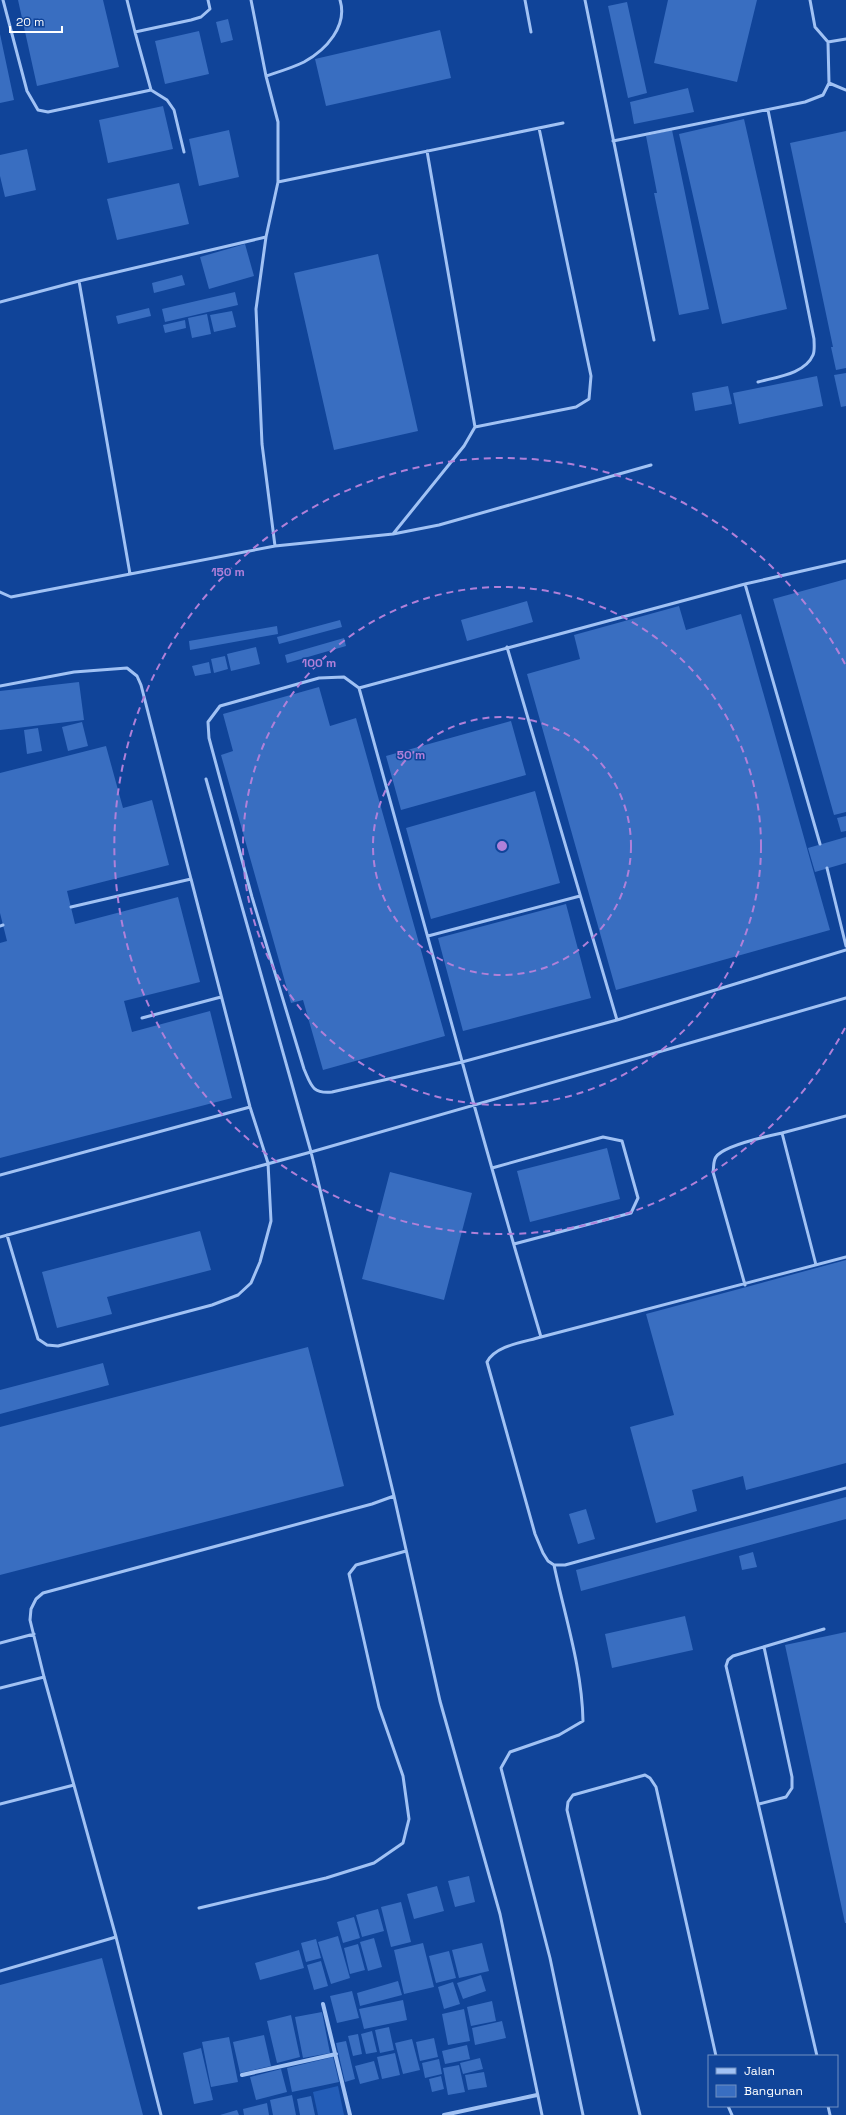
<svg xmlns="http://www.w3.org/2000/svg" width="846" height="2115" font-family="'Space Grotesk',sans-serif">
  <rect width="100%" height="100%" fill="#104499"/>
  <path fill="#235db8" d="M338 2086 344 2115H318L313 2092Z"/>
  <path fill="#396ec1" d="M18 0H103L119 67 37 86Z
    M668 0H757L737 82 654 63Z
    M627 2 647 93 628 98 608 6Z
    M228 19 233 40 221 43 216 22Z
    M440 30 451 78 326 106 315 59Z
    M199 31 209 74 165 84 155 41Z
    M0 34 14 100 0 103Z
    M688 88 694 112 634 124 630 102Z
    M163 106 173 149 108 163 99 120Z
    M744 119 787 309 722 324 679 134Z
    M229 130 239 177 199 186 189 139Z
    M672 130 709 309 679 315 654 193H657L646 136Z
    M846 131V368L836 370 831 347H833L790 143Z
    M27 149 36 190 5 197 0 176V155Z
    M179 183 189 224 117 240 107 199Z
    M245 244 254 276 209 289 200 257Z
    M378 254 418 431 334 450 294 273Z
    M182 275 185 285 154 293 152 283Z
    M235 292 238 305 165 322 162 309Z
    M149 308 151 316 118 324 116 316Z
    M232 311 236 327 214 332 210 315Z
    M207 314 211 334 192 338 188 318Z
    M185 320 186 328 165 333 163 325Z
    M846 373V406L841 407 834 375Z
    M817 376 823 406 739 424 733 393Z
    M728 386 732 404 695 411 692 393Z
    M846 579V812L834 815 773 599Z
    M527 601 533 622 467 641 461 620Z
    M679 606 686 630 741 614 830 930 616 990 527 674 580 659 574 635Z
    M340 620 342 627 279 644 277 637Z
    M277 626 278 634 190 650 189 641Z
    M344 638 346 646 287 663 285 655Z
    M256 647 260 664 231 671 227 654Z
    M225 656 228 669 214 673 211 659Z
    M209 662 211 673 195 676 192 666Z
    M79 682 84 720 0 730V691Z
    M319 687 330 726 356 718 445 1036 323 1070 303 1000 291 1003 221 755 233 751 223 714Z
    M511 721 526 775 401 810 386 756Z
    M82 722 88 746 68 751 62 727Z
    M38 728 42 751 27 754 24 730Z
    M106 746 123 808 152 800 169 865 67 891 75 924 178 897 200 982 124 1001 132 1032 210 1011 232 1098 0 1158V943L7 941 0 913V773Z
    M535 791 560 883 431 919 406 828Z
    M846 816V831L841 832 837 818Z
    M846 837V863L815 872 808 848Z
    M566 904 591 998 463 1031 438 938Z
    M607 1148 620 1199 530 1222 517 1171Z
    M390 1172 472 1193 444 1300 362 1279Z
    M200 1231 211 1270 107 1297 112 1314 57 1328 42 1272Z
    M846 1260V1463L746 1490 743 1476 692 1490 697 1511 656 1523 630 1427 674 1415 646 1314Z
    M308 1347 344 1486 0 1575V1427Z
    M103 1363 109 1385 0 1414V1390Z
    M846 1497V1519L581 1591 576 1570Z
    M586 1509 595 1539 578 1544 569 1514Z
    M753 1552 757 1567 742 1570 739 1556Z
    M685 1616 693 1650 612 1668 605 1634Z
    M846 1632V1923H845L785 1645Z
    M469 1876 475 1902 455 1907 448 1881Z
    M437 1886 444 1911 414 1919 407 1894Z
    M401 1902 411 1942 391 1947 381 1907Z
    M378 1909 384 1931 362 1937 356 1915Z
    M354 1917 360 1938 343 1943 337 1922Z
    M338 1936 350 1978 331 1984 318 1942Z
    M374 1938 382 1967 368 1971 360 1942Z
    M316 1939 321 1958 306 1962 301 1943Z
    M423 1943 434 1987 404 1994 394 1950Z
    M482 1943 489 1971 459 1978 452 1950Z
    M358 1944 365 1970 350 1974 344 1948Z
    M299 1950 304 1968 260 1980 255 1963Z
    M449 1951 456 1978 436 1983 429 1956Z
    M102 1958 143 2115H0V1985Z
    M321 1961 328 1986 314 1990 307 1965Z
    M481 1975 486 1991 463 1999 457 1983Z
    M398 1981 402 1995 360 2006 357 1993Z
    M453 1982 460 2004 444 2009 438 1987Z
    M352 1991 359 2018 337 2023 330 1996Z
    M403 2000 407 2020 364 2029 359 2009Z
    M492 2001 496 2021 471 2026 467 2007Z
    M464 2009 470 2041 448 2045 442 2014Z
    M322 2012 330 2053 303 2058 295 2017Z
    M291 2015 300 2057 277 2063 267 2021Z
    M502 2021 506 2038 475 2045 472 2028Z
    M389 2027 394 2050 380 2053 375 2030Z
    M372 2031 377 2052 366 2054 361 2034Z
    M358 2034 362 2054 353 2056 348 2036Z
    M264 2035 271 2066 240 2073 233 2042Z
    M229 2037 238 2082 211 2087 202 2042Z
    M434 2038 438 2057 420 2061 416 2042Z
    M412 2039 420 2070 403 2074 395 2043Z
    M346 2041 355 2079 345 2082 336 2043Z
    M467 2045 470 2059 445 2064 442 2051Z
    M201 2048 213 2100 194 2104 183 2053Z
    M395 2053 400 2075 382 2079 377 2057Z
    M333 2057 339 2082 292 2092 287 2068Z
    M480 2058 483 2069 463 2074 460 2063Z
    M439 2059 442 2074 425 2078 422 2063Z
    M374 2061 379 2079 360 2084 355 2066Z
    M459 2065 465 2092 448 2095 443 2068Z
    M281 2069 287 2092 256 2100 250 2077Z
    M484 2072 487 2087 468 2090 465 2075Z
    M441 2076 444 2089 432 2092 429 2079Z
    M292 2095 296 2115H273L270 2100Z
    M311 2096 315 2115H300L297 2099Z
    M267 2103 269 2115H244L243 2109Z
    M237 2110 239 2115H220Z"/>
  <g fill="none" stroke-linecap="round" stroke-linejoin="round">
    <path stroke="#a1c2f4" stroke-width="3" d="M3 0 27 91 38 110 48 112 151 90 135 32
      M127 0 135 32 191 20 201 17 210 9 208 0
      M525 0 531 32
      M585 0 654 340
      M810 0 815 27 828 42 846 39
      M266 76C278 72 292 68 304 62 326 50 348 26 340 0
      M829 83 846 90
      M151 90 167 100 174 110 184 152
      M613 141 805 102 823 95 829 83 828 42
      M278 182 563 123
      M79 281 130 574
      M0 302 79 281 266 237
      M758 382C776 377 805 374 813 355 815 351 814 344 814 339L768 110
      M475 427 576 407 589 399 591 376 539 128
      M393 534 464 446 475 427 427 151
      M275 546 393 534 439 525 651 465
      M745 584 820 844
      M0 592 11 597 275 546 262 444 256 309 266 237 278 182V122L266 76 251 0
      M507 647 617 1020
      M0 686 74 672 127 668 137 676 141 685 191 879
      M359 688 745 584 846 561
      M206 779 311 1152 394 1496 440 1701 500 1914 542 2115
      M827 868 846 946
      M0 926 3 925
      M428 936 580 896
      M846 950 617 1020 462 1062 332 1092C312 1094 311 1085 304 1069L252 897 209 738 208 722 220 706 319 678 344 677 359 688 460 1054C486 1149 513 1243 541 1337 525 1342 496 1345 487 1362L535 1534 543 1553 548 1561 554 1565H565L846 1488
      M142 1018 221 997
      M782 1133 846 1116
      M492 1168 603 1137 622 1141 638 1198 631 1213 514 1244
      M0 1175 250 1107
      M7 1235 38 1339 47 1345 58 1346 212 1305 238 1295 251 1283 260 1262 271 1221 268 1163 250 1107 191 879 71 907
      M0 1237 311 1152 846 998
      M745 1285 713 1172C714 1167 713 1161 716 1157 723 1146 768 1136 782 1133L816 1265
      M541 1337 846 1257
      M554 1565C565 1617 582 1668 583 1721L559 1735 510 1752 501 1768 550 1958 583 2115
      M0 1643 34 1634
      M0 1688 44 1677
      M0 1804 74 1785
      M759 1804 786 1797 792 1788V1777L764 1647
      M199 1908 326 1878 374 1863 403 1843 409 1819 403 1776 379 1707 349 1574 356 1565 406 1551
      M0 1971 116 1937
      M817 2056 726 1666 728 1660 733 1656 824 1629
      M728 2106 732 2115
      M828 2106 830 2115
      M161 2115 116 1937 44 1677 30 1620 31 1609 36 1599 43 1593 372 1504 394 1496
      M640 2115 567 1810 568 1802 573 1795 645 1775 650 1778 656 1787 716 2056"/>
    <path stroke="#a1c2f4" stroke-width="4" d="M323 2004 350 2115
      M242 2075 336 2054
      M444 2115 537 2095"/>
  </g>
  <g fill="none" stroke="#b080d9" stroke-width="2" stroke-dasharray="7 5">
    <circle cx="502" cy="846" r="129"/>
    <circle cx="502" cy="846" r="259"/>
    <path d="M845 1028A388 388 0 1 1 845 664"/>
  </g>
  <circle cx="502" cy="846" r="6" fill="#b080d9" stroke="#104499" stroke-width="2"/>
  <g font-size="12" text-anchor="middle" font-weight="bold" fill="#b080d9" stroke="#104499" stroke-width="3" stroke-linejoin="round" paint-order="stroke">
    <text x="228" y="576">150 m</text>
    <text x="319" y="667">100 m</text>
    <text x="411" y="759">50 m</text>
  </g>
  <rect x="708" y="2055" width="130" height="52" fill="#104499" stroke="#708fc2"/>
  <rect x="716" y="2068" width="20" height="6" fill="#a1c2f4" stroke="#708fc2"/>
  <text x="744" y="2075" font-size="12" fill="#ffffff">Jalan</text>
  <rect x="716" y="2085" width="20" height="12" fill="#396ec1" stroke="#708fc2"/>
  <text x="744" y="2095" font-size="12" fill="#ffffff">Bangunan</text>
  <path d="M10 26v6h52v-6" fill="none" stroke="#ffffff" stroke-width="2"/>
  <text x="16" y="26" font-size="12" fill="#ffffff" stroke="#104499" stroke-width="3" paint-order="stroke">20 m</text>
</svg>
